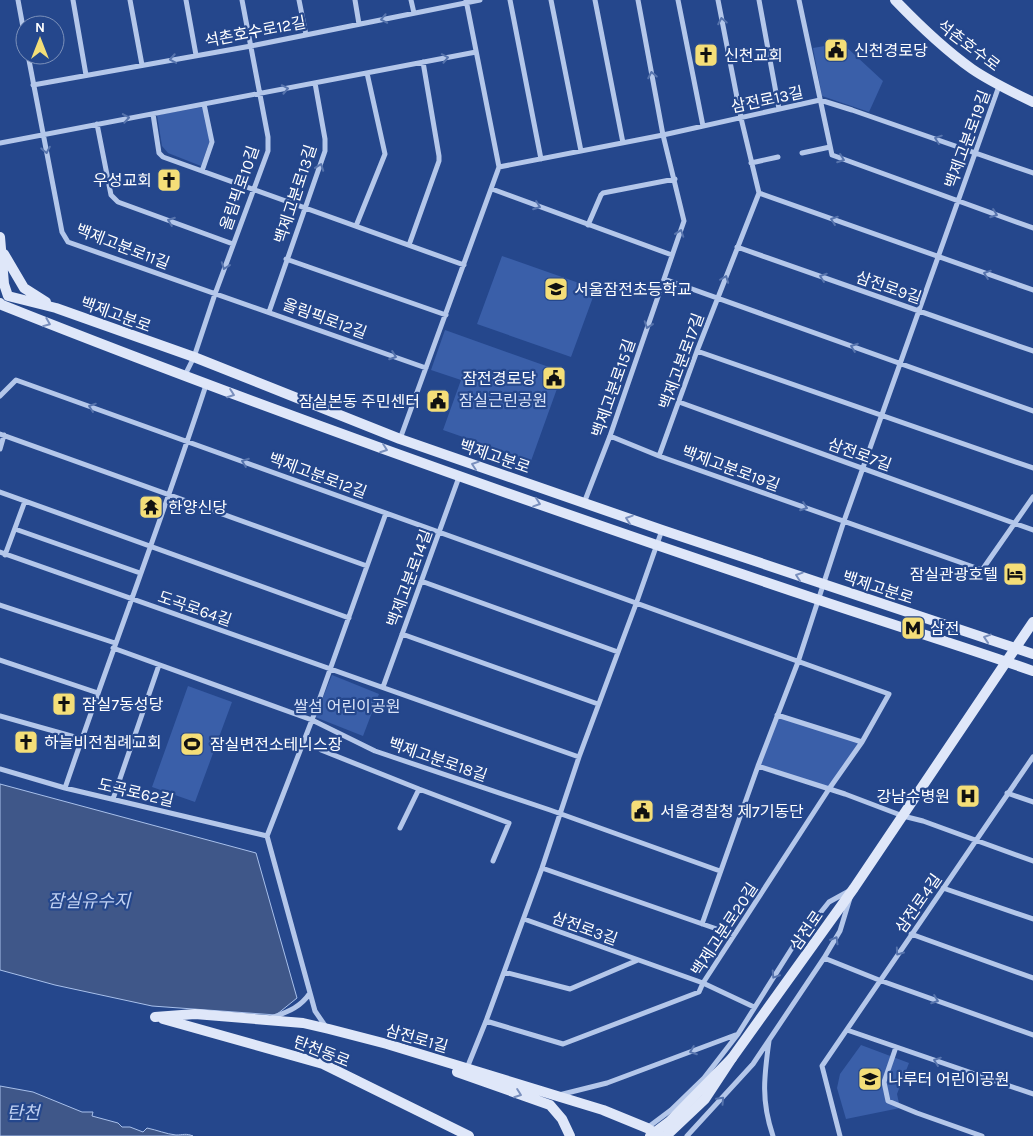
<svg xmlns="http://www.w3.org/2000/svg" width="1033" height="1136" font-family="Karla,'Noto Sans KR',sans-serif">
  <rect width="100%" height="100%" fill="#25478c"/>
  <path fill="#3a5fa9" d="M842 43 883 81 869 112 822 96 813 48Z
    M203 107 210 140 201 166 168 153 162 146 157 115Z
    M502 256 596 289 571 357 477 324Z
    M445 330 563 372 531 461 443 430 461 380 431 370Z
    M332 675 379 694 363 736 315 717Z
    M188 686 232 702 195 802 152 787Z
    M777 715 862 742 829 789 758 766Z
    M861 1045 909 1063 897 1094 900 1108 846 1119 837 1088 840 1074Z"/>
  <path fill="#3f5789" stroke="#a8c0eb" d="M0 784 256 853 297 998 276 1015 152 1006 55 985 0 970Z
    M0 1086 33 1092 82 1112H93L92 1116 118 1123 122 1127H130L143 1132 147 1128C157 1130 166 1134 176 1135 183 1135 186 1133 193 1136H0Z"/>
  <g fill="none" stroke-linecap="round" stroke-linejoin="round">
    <path stroke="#b4c7ea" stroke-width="5" d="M18 0 25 38
      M73 0 86 75
      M130 0 142 65
      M186 0 196 55
      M299 0 306 35
      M355 0 359 24
      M411 0 414 13
      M510 0 541 159
      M551 0 581 151
      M595 0 623 143
      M678 0 703 126
      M759 0 779 109
      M799 0 832 155 1033 228
      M28 55 62 232 68 242 426 368
      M33 85 251 46 480 0
      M153 114 159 153 163 157 464 265
      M97 124 111 195 118 202 233 244
      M0 143 476 52
      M802 153 830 147
      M751 163 778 157
      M499 167 663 135 820 100 852 110 1033 173
      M202 171 212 142 204 104
      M492 189 672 255
      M759 193 1033 290
      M588 225 601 195 603 193 675 179
      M356 226 385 154 367 73
      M409 245 439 161V156L423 62
      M737 247 1033 351
      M286 259 446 315
      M664 279 1033 411
      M269 312 325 151V139L315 83
      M697 351 1033 468
      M184 377 194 357 215 294 268 151V137L242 0
      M0 396 16 380 889 694 862 742 829 789 703 983 699 992 563 1044 486 1021
      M679 402 1033 530
      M0 434 367 566
      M610 436 659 456 982 570 1033 497
      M400 439 499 167 466 0
      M0 449 4 435
      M659 456 697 351 759 193 741 118 718 0
      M0 492 349 618
      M584 503 610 436 684 221 663 135 638 0
      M15 529 140 573
      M0 552 579 757
      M5 555 25 501
      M421 581 618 652
      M0 605 115 643
      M402 634 598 704
      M113 648 312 720 375 751 550 810 720 871
      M0 660 98 693
      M383 687 459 477
      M777 715 862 742
      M0 716 82 739
      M321 750 419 789
      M758 766 845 794 903 816 923 821 1033 861
      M0 769 65 788 267 836 315 1011 326 1027
      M65 788C111 653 162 520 206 385
      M1007 793 1033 802
      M113 799 159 665
      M400 828 419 789 509 823 493 861
      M267 836 312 720 386 513
      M542 868 734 935
      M943 888 1033 919
      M524 919 703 983 754 1007
      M702 924 758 766 798 662 844 521 999 86
      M911 934 1033 978
      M824 958 879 980 1033 1035
      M504 972 570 989 638 960
      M271 1018C287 1012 300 1008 310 993
      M847 1030 1033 1094
      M769 1041C764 1077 761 1101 773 1136
      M896 1047 884 1082 888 1101 917 1113 982 1136
      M467 1068 486 1021 542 868 579 757 636 604 662 530
      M559 1095 607 1083 738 1034
      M647 1128 671 1110 704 1078 738 1034 792 948 829 902 849 891
      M687 1136 753 1064 824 958 840 931 850 898
      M840 1136 822 1066 1033 757"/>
    <path stroke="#dfe7f9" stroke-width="10" d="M895 0C919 25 944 49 972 69 991 82 1012 92 1033 102
      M0 237 4 284 8 296 56 308 194 357 400 439 662 530 1033 654
      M4 254 24 288 46 302
      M0 303 2 305C271 412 544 508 819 600 890 624 962 646 1033 671
      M155 1017 195 1014 303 1023 329 1029 387 1044 603 1110 647 1128 660 1136
      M163 1019 323 1064 469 1136
      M457 1072 550 1105 562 1119 570 1136
      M666 1136 705 1099 732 1058 854 888 1033 622"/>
    <path stroke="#dfe7f9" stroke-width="10" d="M650 1136 670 1121 732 1058"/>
  </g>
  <defs><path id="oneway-chevron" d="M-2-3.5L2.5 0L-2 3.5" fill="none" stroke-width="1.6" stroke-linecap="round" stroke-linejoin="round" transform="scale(1.25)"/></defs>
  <g stroke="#5774ad">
    <use href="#oneway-chevron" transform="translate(384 19) rotate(169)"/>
    <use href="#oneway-chevron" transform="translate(722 21) rotate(-101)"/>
    <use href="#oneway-chevron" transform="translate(445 58) rotate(-11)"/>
    <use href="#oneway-chevron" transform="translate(173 59) rotate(170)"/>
    <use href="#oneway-chevron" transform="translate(652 75) rotate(-101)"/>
    <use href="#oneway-chevron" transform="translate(285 89) rotate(-11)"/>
    <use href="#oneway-chevron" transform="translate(126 118) rotate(-10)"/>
    <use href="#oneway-chevron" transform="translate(938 139) rotate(-161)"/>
    <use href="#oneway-chevron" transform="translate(46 150) rotate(79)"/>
    <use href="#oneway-chevron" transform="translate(841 159) rotate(20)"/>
    <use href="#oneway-chevron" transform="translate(320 167) rotate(-70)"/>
    <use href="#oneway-chevron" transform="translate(537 206) rotate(20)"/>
    <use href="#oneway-chevron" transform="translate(994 214) rotate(20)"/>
    <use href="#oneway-chevron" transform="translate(834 220) rotate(-161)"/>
    <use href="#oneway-chevron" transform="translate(171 221) rotate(-160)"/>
    <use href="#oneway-chevron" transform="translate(680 233) rotate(-71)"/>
    <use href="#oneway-chevron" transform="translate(225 266) rotate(110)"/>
    <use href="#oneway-chevron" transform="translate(987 274) rotate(-161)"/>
    <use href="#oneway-chevron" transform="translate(823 277) rotate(-161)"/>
    <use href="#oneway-chevron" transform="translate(725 279) rotate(-69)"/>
    <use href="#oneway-chevron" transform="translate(648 325) rotate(109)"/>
    <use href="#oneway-chevron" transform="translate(854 347) rotate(-160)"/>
    <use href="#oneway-chevron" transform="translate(393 356) rotate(20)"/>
    <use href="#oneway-chevron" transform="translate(92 407) rotate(-161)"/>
    <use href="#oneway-chevron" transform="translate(245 462) rotate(-160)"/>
    <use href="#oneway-chevron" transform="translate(804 507) rotate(20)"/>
    <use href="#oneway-chevron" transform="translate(835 940) rotate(-60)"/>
    <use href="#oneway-chevron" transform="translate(899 952) rotate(125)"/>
    <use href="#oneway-chevron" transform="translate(775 975) rotate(123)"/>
    <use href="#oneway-chevron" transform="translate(935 1000) rotate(20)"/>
    <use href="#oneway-chevron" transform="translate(693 1051) rotate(159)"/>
    <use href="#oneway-chevron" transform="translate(937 1061) rotate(-161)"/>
    <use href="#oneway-chevron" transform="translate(721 1100) rotate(-47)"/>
  </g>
  <g stroke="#798fbd">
    <use href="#oneway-chevron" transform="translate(47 323) rotate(22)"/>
    <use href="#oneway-chevron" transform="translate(231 394) rotate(20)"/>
    <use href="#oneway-chevron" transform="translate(384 449) rotate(20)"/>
    <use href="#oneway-chevron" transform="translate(475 465) rotate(-161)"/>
    <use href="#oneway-chevron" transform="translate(537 503) rotate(19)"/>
    <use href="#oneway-chevron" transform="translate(629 519) rotate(-161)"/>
    <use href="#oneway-chevron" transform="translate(799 576) rotate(-161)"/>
    <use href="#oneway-chevron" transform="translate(987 638) rotate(-162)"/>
    <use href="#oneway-chevron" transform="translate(518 1094) rotate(20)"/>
  </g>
  <defs>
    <g id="civic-square" transform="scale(1.25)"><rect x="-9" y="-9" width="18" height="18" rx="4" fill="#f4de78" stroke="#25478c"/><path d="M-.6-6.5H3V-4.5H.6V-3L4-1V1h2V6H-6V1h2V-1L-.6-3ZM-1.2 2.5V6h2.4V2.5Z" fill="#111"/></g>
    <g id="church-square" transform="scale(1.25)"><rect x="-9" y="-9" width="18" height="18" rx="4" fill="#f4de78" stroke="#25478c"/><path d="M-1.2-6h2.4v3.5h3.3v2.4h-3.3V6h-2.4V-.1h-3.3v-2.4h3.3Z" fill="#111"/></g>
    <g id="school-square" transform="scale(1.25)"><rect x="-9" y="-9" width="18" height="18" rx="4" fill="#f4de78" stroke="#25478c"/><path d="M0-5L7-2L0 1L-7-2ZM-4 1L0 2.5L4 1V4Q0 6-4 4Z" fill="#111"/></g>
    <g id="temple-square" transform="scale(1.25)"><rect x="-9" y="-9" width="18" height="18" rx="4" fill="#f4de78" stroke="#25478c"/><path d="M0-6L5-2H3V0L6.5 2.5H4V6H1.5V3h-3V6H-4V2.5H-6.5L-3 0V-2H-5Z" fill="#111"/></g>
    <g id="hotel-square" transform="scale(1.25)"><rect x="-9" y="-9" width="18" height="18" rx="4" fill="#f4de78" stroke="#25478c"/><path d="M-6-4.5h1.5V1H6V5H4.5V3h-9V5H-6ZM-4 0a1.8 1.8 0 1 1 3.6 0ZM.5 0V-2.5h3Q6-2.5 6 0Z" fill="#111"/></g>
    <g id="metro-square" transform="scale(1.25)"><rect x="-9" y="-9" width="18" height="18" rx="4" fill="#f4de78" stroke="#25478c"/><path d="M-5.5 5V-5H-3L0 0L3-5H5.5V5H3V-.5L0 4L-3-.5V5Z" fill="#111"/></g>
    <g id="stadium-square" transform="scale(1.25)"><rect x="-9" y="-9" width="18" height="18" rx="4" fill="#f4de78" stroke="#25478c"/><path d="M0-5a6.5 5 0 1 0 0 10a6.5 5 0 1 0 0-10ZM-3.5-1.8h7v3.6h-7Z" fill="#111"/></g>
    <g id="hospital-square" transform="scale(1.25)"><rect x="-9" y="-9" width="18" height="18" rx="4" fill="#f4de78" stroke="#25478c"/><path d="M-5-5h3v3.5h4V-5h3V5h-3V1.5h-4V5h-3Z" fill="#111"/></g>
  </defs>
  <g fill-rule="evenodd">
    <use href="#civic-square" x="836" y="50"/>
    <use href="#church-square" x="706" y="55"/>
    <use href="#church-square" x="169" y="180"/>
    <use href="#school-square" x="556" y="289"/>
    <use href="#civic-square" x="554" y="378"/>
    <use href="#civic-square" x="438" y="401"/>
    <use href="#temple-square" x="151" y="507"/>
    <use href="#hotel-square" x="1015" y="574"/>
    <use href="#metro-square" x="913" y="628"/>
    <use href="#church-square" x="64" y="704"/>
    <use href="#church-square" x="26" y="742"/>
    <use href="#stadium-square" x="192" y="744"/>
    <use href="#hospital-square" x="968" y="796"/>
    <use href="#civic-square" x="642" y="811"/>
    <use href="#school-square" x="870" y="1079"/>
  </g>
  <g text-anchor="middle" stroke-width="4.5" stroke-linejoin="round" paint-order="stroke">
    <g font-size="16" fill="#fff" stroke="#25478c">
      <text transform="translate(255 31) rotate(-11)" y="6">석촌호수로12길</text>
      <text transform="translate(969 45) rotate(37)" y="6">석촌호수로</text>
      <text transform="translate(767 99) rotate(-12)" y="6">삼전로13길</text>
      <text transform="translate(967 139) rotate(-70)" y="6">백제고분로19길</text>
      <text transform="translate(239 188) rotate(-71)" y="6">올림픽로10길</text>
      <text transform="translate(295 194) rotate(-72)" y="6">백제고분로13길</text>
      <text transform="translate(123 246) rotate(21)" y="6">백제고분로11길</text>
      <text transform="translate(889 287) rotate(19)" y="6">삼전로9길</text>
      <text transform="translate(116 314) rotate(20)" y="6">백제고분로</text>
      <text transform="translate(325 318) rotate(20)" y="6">올림픽로12길</text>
      <text transform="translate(681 361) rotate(-70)" y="6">백제고분로17길</text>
      <text transform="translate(613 388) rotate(-71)" y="6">백제고분로15길</text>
      <text transform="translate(860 454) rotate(20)" y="6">삼전로7길</text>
      <text transform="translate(495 456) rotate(19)" y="6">백제고분로</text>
      <text transform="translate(731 468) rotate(20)" y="6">백제고분로19길</text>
      <text transform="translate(318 475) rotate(20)" y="6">백제고분로12길</text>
      <text transform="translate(409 578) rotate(-70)" y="6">백제고분로14길</text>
      <text transform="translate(878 587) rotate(18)" y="6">백제고분로</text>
      <text transform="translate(195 608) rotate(19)" y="6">도곡로64길</text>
      <text transform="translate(438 759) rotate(19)" y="6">백제고분로18길</text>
      <text transform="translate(136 792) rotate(13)" y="6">도곡로62길</text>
      <text transform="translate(918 903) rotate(-55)" y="6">삼전로4길</text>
      <text transform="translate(585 928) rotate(20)" y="6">삼전로3길</text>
      <text transform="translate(724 929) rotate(-57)" y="6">백제고분로20길</text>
      <text transform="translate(806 930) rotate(-55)" y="6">삼전로</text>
      <text transform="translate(417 1038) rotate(16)" y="6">삼전로1길</text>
      <text transform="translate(322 1051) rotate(21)" y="6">탄천동로</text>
    </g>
    <g font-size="16" fill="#fff" stroke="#25478c" text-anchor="start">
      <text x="854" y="56">신천경로당</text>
      <text x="724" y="61">신천교회</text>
      <text x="152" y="186" text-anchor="end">우성교회</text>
      <text x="574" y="295">서울잠전초등학교</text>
      <text x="536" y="384" text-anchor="end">잠전경로당</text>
      <text x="420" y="407" text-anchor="end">잠실본동 주민센터</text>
      <text x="168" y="513">한양신당</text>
      <text x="998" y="580" text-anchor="end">잠실관광호텔</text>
      <text x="930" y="634">삼전</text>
      <text x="82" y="710">잠실7동성당</text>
      <text x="44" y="748">하늘비전침례교회</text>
      <text x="210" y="750">잠실변전소테니스장</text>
      <text x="950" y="802" text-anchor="end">강남수병원</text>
      <text x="660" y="817">서울경찰청 제7기동단</text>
      <text x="888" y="1085">나루터 어린이공원</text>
    </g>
    <g font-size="16" fill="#d9e3f8" stroke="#25478c">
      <text x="503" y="406">잠실근린공원</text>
      <text x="347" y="712">쌀섬 어린이공원</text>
    </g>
    <g font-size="18" font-style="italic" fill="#c0d1f2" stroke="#25478c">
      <text x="89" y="907">잠실유수지</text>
      <text x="23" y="1119">탄천</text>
    </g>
  </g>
  <g transform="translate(40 40)"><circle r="24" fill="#25478c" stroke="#7c91ba"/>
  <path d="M0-4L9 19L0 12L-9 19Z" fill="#f4de78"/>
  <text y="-8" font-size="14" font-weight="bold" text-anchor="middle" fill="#ffffff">N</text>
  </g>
</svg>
